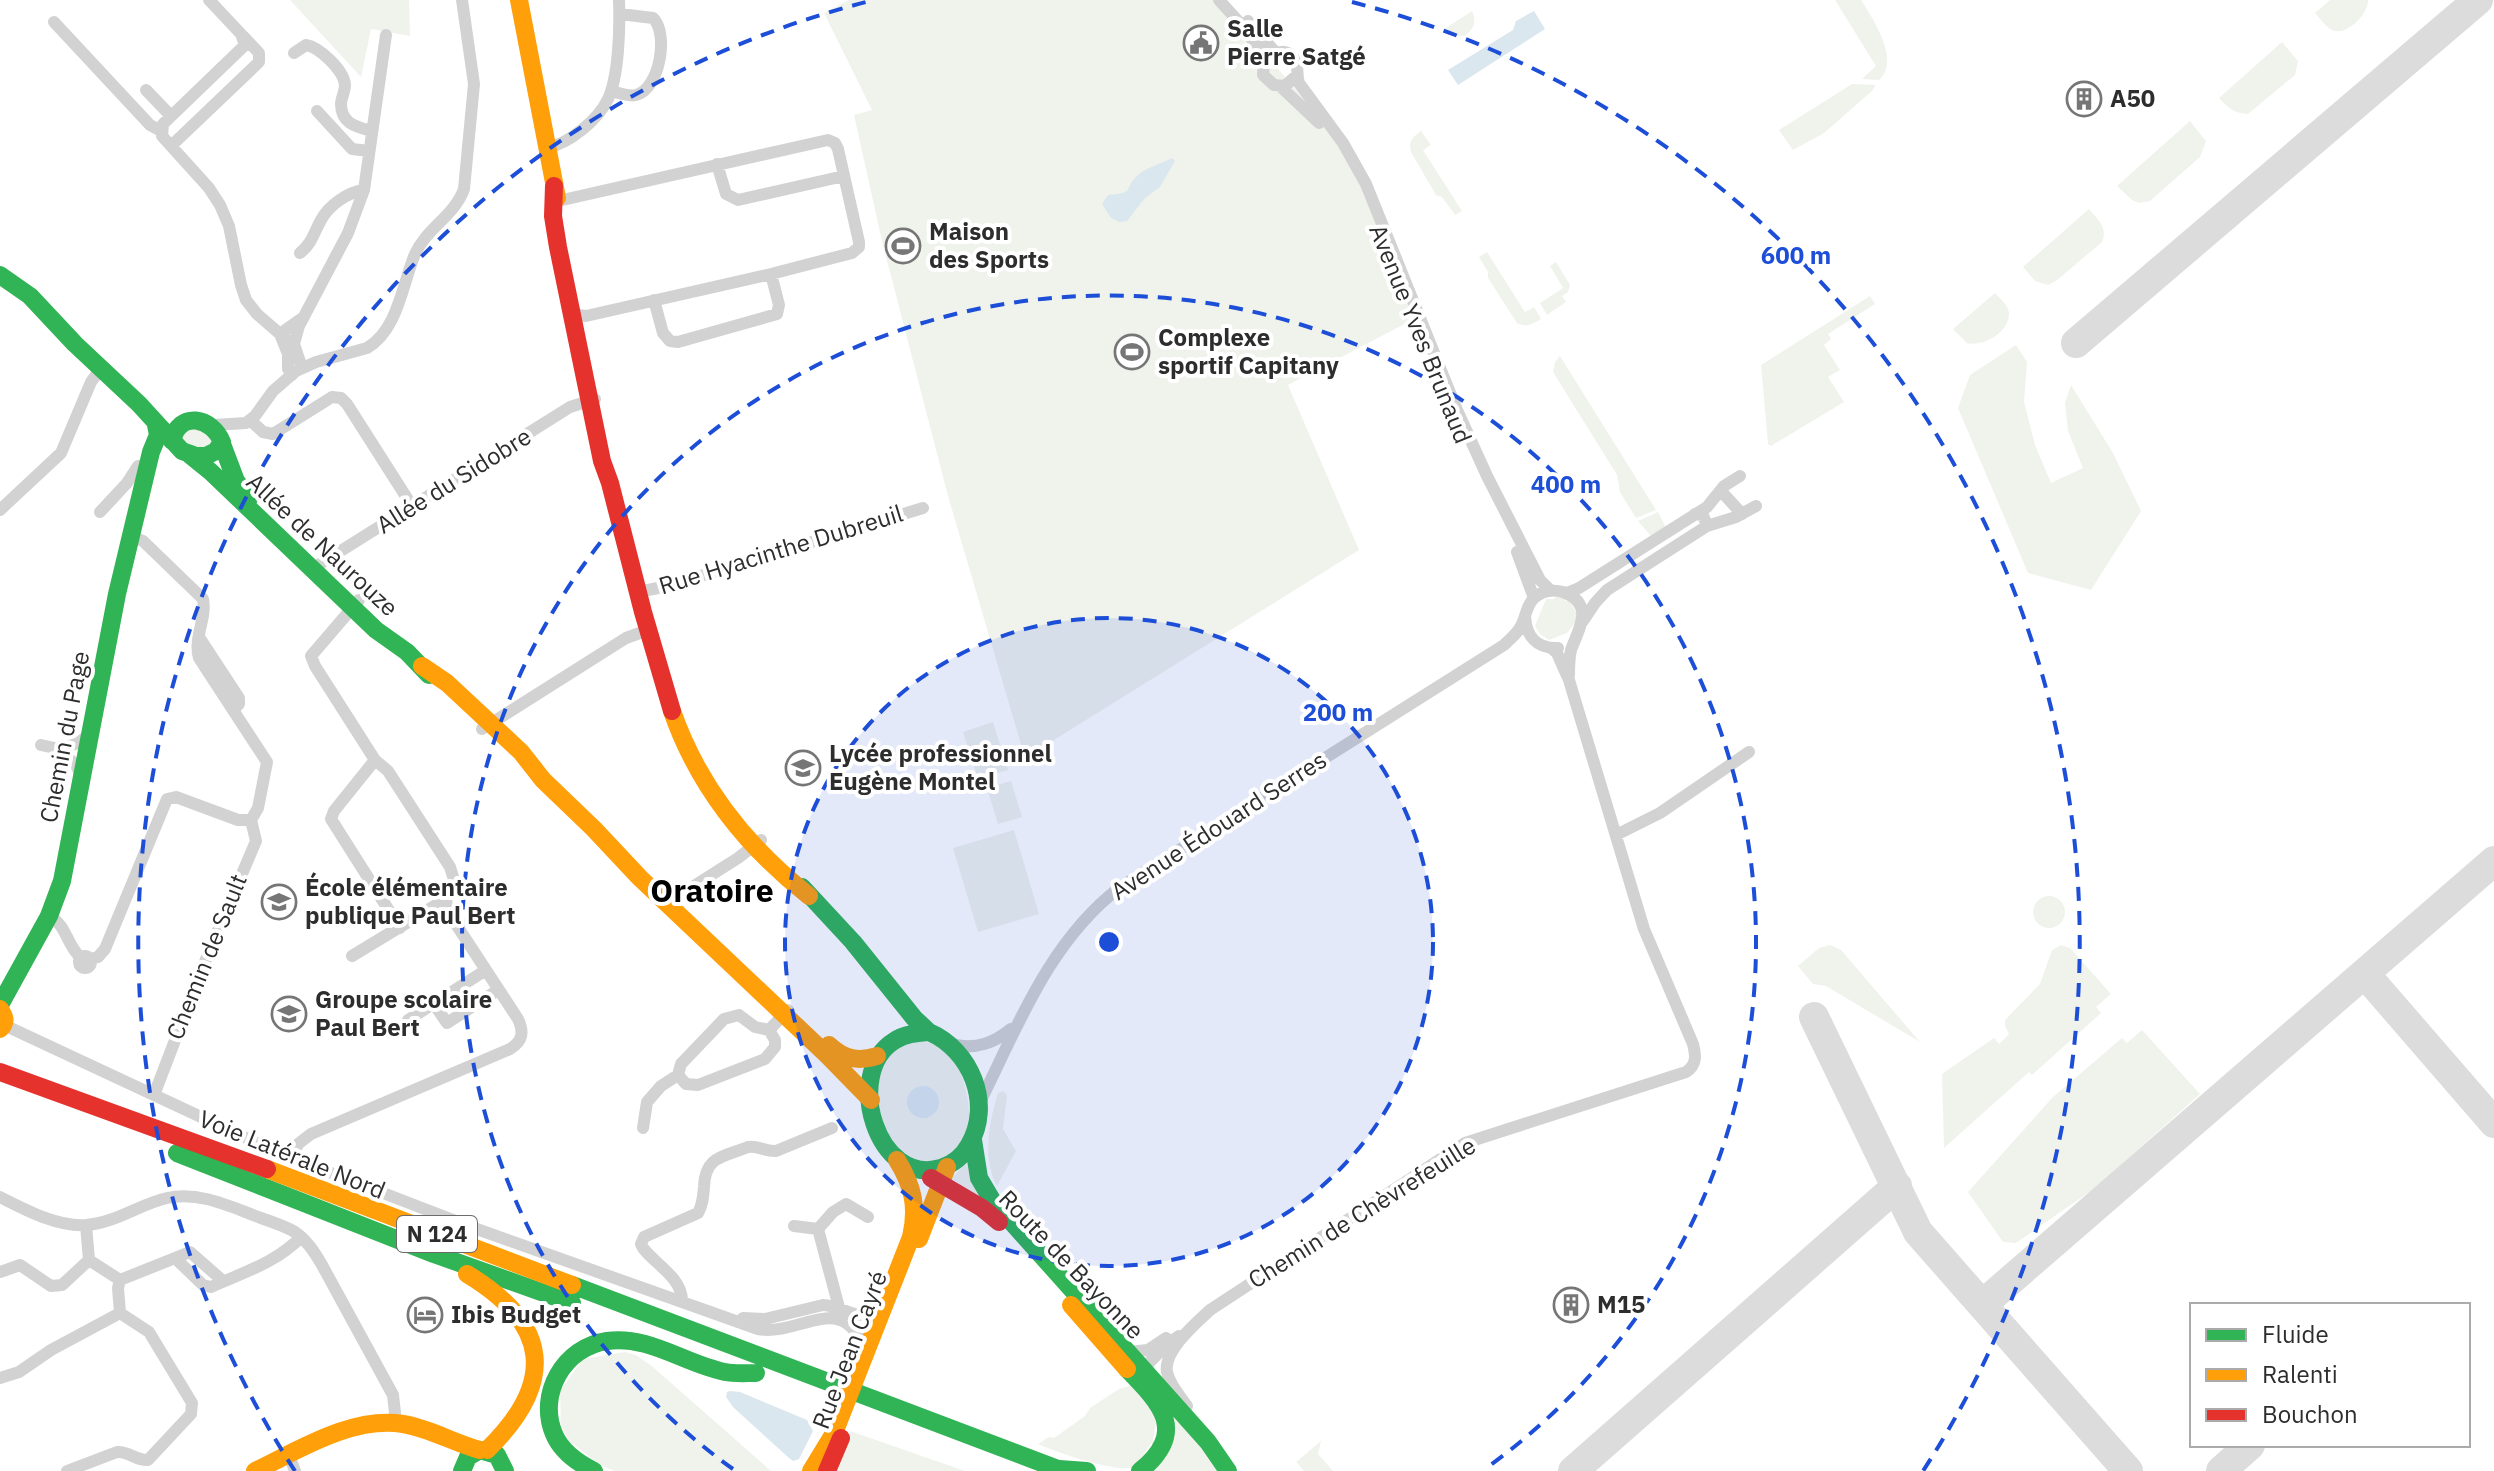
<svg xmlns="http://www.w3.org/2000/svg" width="2494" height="1471" font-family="'IBM Plex Sans',sans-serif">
  <rect width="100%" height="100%" fill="#fff"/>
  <path fill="#f0f3ec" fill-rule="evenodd" d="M290 0H409L410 36 371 29 361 77Z
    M849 0H1219L1322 120 1353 166 1416 318 1288 385 1359 550 1025 758 948 496 882 241 854 115 872 110 824 13Z
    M1835 0H1861C1873 19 1901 60 1879 80L1862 79 1876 66Z
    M2330 0H2368C2369 12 2350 33 2336 31 2327 30 2321 19 2315 13Z
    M1472 11C1477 23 1474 28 1465 36H1452L1443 30Z
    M2282 42 2298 61 2295 75 2248 114C2234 113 2228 108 2219 98Z
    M1852 84 1876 85 1872 91 1824 133 1793 150 1779 130Z
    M2190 121 2206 141 2200 157 2150 201 2139 203 2132 200 2117 186Z
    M1421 131 1431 145 1423 150 1462 211 1455 215 1442 197 1436 195 1411 152C1408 141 1413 137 1421 131Z
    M2089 209C2098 220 2108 227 2102 242L2056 281 2048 285 2035 281 2023 267Z
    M1487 252 1525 312 1534 307 1541 319C1532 324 1527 328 1517 323L1488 278V272L1479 257Z
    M1556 262 1570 285 1568 292 1562 296 1566 302 1547 315 1540 303 1563 288 1550 266Z
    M1995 293C2000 299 2010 306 2009 315 2008 333 1983 347 1967 343L1953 329Z
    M1870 296 1875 304 1828 334 1831 339 1824 345 1840 370 1828 377 1844 402 1771 446 1768 444 1761 365Z
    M2016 345 2027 362 2024 402 2035 445 2051 483 2083 468 2068 431 2065 403 2071 385 2113 453 2141 511 2091 590 2028 573 1958 408 1970 375Z
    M1560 356 1656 510 1636 518 1620 492 1617 475 1553 372 1555 362Z
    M188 428 208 430 214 442 202 450 181 443V432Z
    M1658 512 1667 530 1657 535H1650L1638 521Z
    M1556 596 1563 597 1565 601H1570L1579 618 1567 633 1549 640 1540 634 1535 626 1546 599H1554Z
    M993 722 1008 770 978 779 963 732Z
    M1011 781 1022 817 998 824 987 788Z
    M1014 830 1039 914 978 932 953 848Z
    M2033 912a16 16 0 1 1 32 0a16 16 0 1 1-32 0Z
    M1830 945 1841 950 1920 1042 1826 986 1813 984 1798 966 1819 948Z
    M2061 945 2070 948 2111 994 2096 1007 2101 1013 2032 1075 2029 1072 1944 1148 1942 1074 1994 1038 1999 1044 2009 1034 2005 1026V1020L2040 984 2052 950Z
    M2142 1030 2200 1094 2095 1188 2016 1243 2003 1242 1968 1192 2052 1098 2122 1038 2127 1043Z
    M915 1041C925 1042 936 1043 945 1048 962 1060 973 1109 968 1128 963 1144 952 1157 935 1161 919 1164 901 1157 891 1144 888 1140 887 1132 885 1127 877 1104 871 1069 893 1051 898 1047 908 1044 915 1041ZM920 1086 931 1088 939 1099 938 1107 908 1108V1098Z
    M1003 1091 1007 1095 1003 1129 1016 1151 997 1186C982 1158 989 1122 998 1093Z
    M968 1160 981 1195 979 1197 947 1184Z
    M625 1352 636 1355 653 1367 771 1471H615L602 1466 570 1442 561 1426 560 1391 583 1359Z
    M1135 1384 1151 1401 1158 1433C1151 1443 1142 1460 1132 1468 1111 1471 1058 1453 1038 1444L1049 1437 1054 1438 1085 1416 1090 1408 1119 1389Z
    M1161 1397 1220 1471H1147Z
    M850 1431 965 1471H834Z
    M1321 1441 1318 1454 1333 1471H1304L1296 1462Z"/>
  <path fill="#dae7ee" d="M1534 11 1545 29 1458 85 1448 70 1513 30 1516 21Z
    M1172 158 1175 161 1160 187 1145 198 1127 221 1119 222 1111 218 1102 204 1108 195C1136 193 1123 189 1137 176 1146 167 1161 164 1172 158Z
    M907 1102a16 16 0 1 1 32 0a16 16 0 1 1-32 0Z
    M730 1391 740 1392 807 1420 813 1431 799 1459 793 1461 789 1458 733 1407 726 1397 727 1392Z"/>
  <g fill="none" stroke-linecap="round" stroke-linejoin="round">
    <path stroke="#dcdcdc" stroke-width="30" d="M2076 343 2478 0
      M2365 974 2494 1123
      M1814 1017 1918 1232 2128 1471
      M1983 1304 2494 861
      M1573 1471 1897 1186
      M2221 1471 2250 1445"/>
    <path stroke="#d2d2d2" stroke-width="12" d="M209 0 241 34 245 45 163 124 162 136 209 188 220 205 229 226 241 285 246 300 257 314 280 334 304 317
      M1219 0 1248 32 1264 61
      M1248 21 1275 52
      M54 22 150 125 161 131
      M294 53 306 45C319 47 344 70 345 85 345 92 341 98 341 104 341 124 357 127 372 131
      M1296 76 1285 86 1274 85 1263 75 1264 61C1273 50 1291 47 1296 63 1299 71 1296 75 1299 83L1343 143 1366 184 1457 410 1487 476 1540 580 1550 590
      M1280 86 1319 123
      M146 90 171 116
      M611 91C619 93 628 97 636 95 660 89 669 33 653 18L620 14
      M317 111 352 149 369 151
      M171 146 259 62V53L243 36
      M546 148C569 144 598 120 608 99 619 76 620 26 619 0
      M717 164 726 194 738 200 844 176
      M558 201 828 140 835 143 838 149 859 242V247L852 253 771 274 586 316 571 314
      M300 253C313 242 313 234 321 220 329 205 348 192 364 190
      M654 300 663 333 670 341 678 342 777 314 779 305 771 274
      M294 344 299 326 348 233 364 190 386 35
      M292 375 288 369V354L280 334 294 344 302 368
      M250 420 263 432 273 434 332 397 341 398 347 404 412 506
      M214 425 246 423 255 416 273 391 296 371 316 362 367 348C398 330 402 285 415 254 426 229 455 215 464 189L474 84 462 0
      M1721 491 1742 514
      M0 510 61 453 91 382 101 368
      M100 512 127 483 138 466H149
      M1707 526 1736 517 1756 506
      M131 536 143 541 203 599C207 619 193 638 199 658L267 762 258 808 251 820
      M1517 552 1534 598
      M312 569 570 407 595 399
      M638 592 668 586 923 508
      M1567 593 1579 588 1707 507 1724 486 1740 476
      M359 600 311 656 315 666 375 760 334 811 331 819 400 928
      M1525 616C1526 636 1537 649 1558 648
      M1583 621 1595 603 1607 590 1707 526 1703 515 1695 514
      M199 637 239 698V704L234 709
      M482 729 626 638 648 630
      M41 745 59 749
      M82 778 76 765 59 749 78 743 90 734
      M1616 835 1660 813 1749 752
      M662 899 675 898 738 858 761 840
      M49 916C67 925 66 944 80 957
      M79 962a6 6 0 1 1 12 0a6 6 0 1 1-12 0Z
      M352 956 446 899
      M91 959 98 957 105 949 167 799 176 797 238 820H251
      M434 1004 447 1023 498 990
      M408 1020 486 970
      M4 1025 274 1151 474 1228 758 1329C800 1337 845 1287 865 1353
      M955 1045C977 1049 994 1043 1011 1029
      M678 1075 686 1084 698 1085 765 1059 775 1047V1040L769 1030
      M154 1095 210 949 256 841 251 820
      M980 1102C1018 1026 1049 942 1119 888L1504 645C1510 639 1517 634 1521 626 1526 617 1526 606 1534 598 1542 591 1553 589 1563 592 1596 604 1578 630 1571 650 1569 658 1569 667 1569 675
      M643 1128 647 1102 661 1086 678 1075 681 1064 724 1019 739 1015 755 1027 769 1030 788 1010
      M293 1158 298 1144 311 1134 510 1049C523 1041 524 1032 518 1019L448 912 446 899 455 883 450 867 388 771 375 760
      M0 1197C26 1210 57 1227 86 1225 115 1223 140 1204 167 1198 200 1191 231 1207 261 1218 272 1222 285 1226 295 1232 307 1240 315 1253 322 1265L393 1395 396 1422
      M794 1226 818 1229
      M176 1259 203 1285 211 1287C242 1273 276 1263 301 1237
      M89 1260 120 1280 190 1252 223 1281
      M0 1272 20 1265 51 1286 62 1285 89 1260 86 1225
      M682 1300C681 1277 656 1265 643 1248L641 1244 644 1237 698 1213C703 1204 703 1197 704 1187 705 1156 723 1157 748 1147 758 1145 765 1152 776 1151L832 1128
      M840 1311 818 1229 833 1212 846 1204 868 1217
      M743 1318 765 1319 823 1305C847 1306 859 1326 881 1306
      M1129 1352 1148 1350 1166 1338
      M1139 1367 1144 1368 1168 1343 1179 1336
      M0 1378 19 1372 51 1350 120 1313 118 1288 120 1280
      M1187 1406C1180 1396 1170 1385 1167 1372 1163 1351 1196 1323 1210 1310L1465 1143 1686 1072C1697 1065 1696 1055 1693 1044L1644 929 1569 680 1557 653 1551 648
      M289 1455 295 1471
      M67 1471 117 1452C129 1451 136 1461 148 1460L191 1414 192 1403 149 1332 120 1313"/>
    <path stroke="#30b455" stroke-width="18" d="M0 275 30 296 75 344 139 404 182 451 196 456H206L216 451 222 442C212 417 179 410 172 441
      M222 444 236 481 249 498
      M190 455 211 472 376 630 407 652 429 675
      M802 887 853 942 914 1018 929 1032
      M0 1005 49 916 62 881 117 594 151 452 158 435 156 425
      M929 1032C971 1050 993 1104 969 1145 963 1156 953 1164 941 1168 877 1187 843 1073 894 1041 904 1034 916 1033 929 1032Z
      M973 1140 979 1178 992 1200 1208 1442
      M177 1153 434 1254 572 1303
      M572 1285 1063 1471
      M1127 1369C1160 1403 1189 1431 1140 1471
      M1208 1442 1228 1471
      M1059 1469 1087 1471
      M462 1471 468 1457 480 1450 497 1455 505 1471
      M594 1471C578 1463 561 1451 554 1434 537 1394 564 1347 607 1341 649 1335 685 1364 725 1372 735 1374 746 1373 756 1373"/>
    <path stroke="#ff9f0a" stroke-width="18" d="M519 0 557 198
      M422 666 447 683 521 752 543 780 594 829 640 878 827 1055 871 1100
      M672 711C698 786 747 847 809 896
      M0 1009C5 1017 7 1022 0 1029
      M829 1045C844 1059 858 1062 877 1056
      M267 1169 572 1285
      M919 1239 947 1167
      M467 1274C550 1324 557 1382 487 1450
      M1071 1305 1127 1369
      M829 1446 911 1237C918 1207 913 1186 897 1160
      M255 1471C299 1450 352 1416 403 1424 429 1428 454 1443 480 1450
      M811 1471 833 1435"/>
    <path stroke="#e5322d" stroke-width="18" d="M554 186 553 216 558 247 602 461 610 483 643 612 672 711
      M0 1072 267 1169
      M931 1178 982 1208 999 1222
      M827 1471 841 1438"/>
  </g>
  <circle cx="1109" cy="942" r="324" fill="#1d4ed8" fill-opacity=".12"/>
  <g fill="none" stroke="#1d4ed8" stroke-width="4" stroke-dasharray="14 10">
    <circle cx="1109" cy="942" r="324"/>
    <path d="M733 1469A647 647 0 1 1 1485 1469"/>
    <path d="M295 1471A971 971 0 0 1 866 2M1352 2A971 971 0 0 1 1923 1471"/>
  </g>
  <defs>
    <g id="civic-ring" transform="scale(1.8)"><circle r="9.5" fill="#fff" stroke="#767676" stroke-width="1.5"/><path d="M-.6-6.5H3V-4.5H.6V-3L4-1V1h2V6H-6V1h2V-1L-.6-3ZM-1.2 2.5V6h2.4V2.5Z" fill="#767676"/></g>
    <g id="building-ring" transform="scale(1.8)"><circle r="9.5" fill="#fff" stroke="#767676" stroke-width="1.5"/><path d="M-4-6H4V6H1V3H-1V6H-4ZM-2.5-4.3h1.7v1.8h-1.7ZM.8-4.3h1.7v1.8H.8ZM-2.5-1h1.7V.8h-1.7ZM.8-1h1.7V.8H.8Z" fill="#767676"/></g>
    <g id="stadium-ring" transform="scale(1.8)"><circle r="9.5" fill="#fff" stroke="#767676" stroke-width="1.5"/><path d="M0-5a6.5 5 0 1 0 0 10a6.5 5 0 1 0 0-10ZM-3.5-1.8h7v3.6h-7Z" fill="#767676"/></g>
    <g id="school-ring" transform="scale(1.8)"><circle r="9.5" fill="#fff" stroke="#767676" stroke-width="1.5"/><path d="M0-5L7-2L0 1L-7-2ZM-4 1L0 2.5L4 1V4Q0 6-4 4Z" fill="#767676"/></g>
    <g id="hotel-ring" transform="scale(1.8)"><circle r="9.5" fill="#fff" stroke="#767676" stroke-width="1.5"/><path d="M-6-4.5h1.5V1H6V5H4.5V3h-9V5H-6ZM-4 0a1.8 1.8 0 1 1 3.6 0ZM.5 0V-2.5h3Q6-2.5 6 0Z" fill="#767676"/></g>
  </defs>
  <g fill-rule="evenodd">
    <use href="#civic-ring" x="1201" y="43"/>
    <use href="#building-ring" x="2084" y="99"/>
    <use href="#stadium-ring" x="903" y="246"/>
    <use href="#stadium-ring" x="1132" y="352"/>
    <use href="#school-ring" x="803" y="768"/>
    <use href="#school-ring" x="279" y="902"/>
    <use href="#school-ring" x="289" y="1014"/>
    <use href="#building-ring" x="1571" y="1305"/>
    <use href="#hotel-ring" x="425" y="1315"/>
  </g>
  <g text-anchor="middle" stroke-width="8" stroke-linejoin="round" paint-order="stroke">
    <rect fill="#fff" stroke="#6c6c6c" stroke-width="2" x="397" y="1216" width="80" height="36" rx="6"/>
    <g font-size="22" font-weight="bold" fill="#2d2d2d">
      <text x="437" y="1242">N 124</text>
    </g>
    <g font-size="24" font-weight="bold" fill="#2d2d2d" stroke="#fff" text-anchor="start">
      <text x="1227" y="37">Salle<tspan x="1227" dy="28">Pierre Satgé</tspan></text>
      <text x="2110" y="107">A50</text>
      <text x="929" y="240">Maison<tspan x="929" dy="28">des Sports</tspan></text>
      <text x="1158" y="346">Complexe<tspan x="1158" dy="28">sportif Capitany</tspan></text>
      <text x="829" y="762">Lycée professionnel<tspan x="829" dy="28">Eugène Montel</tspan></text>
      <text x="305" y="896">École élémentaire<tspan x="305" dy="28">publique Paul Bert</tspan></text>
      <text x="315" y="1008">Groupe scolaire<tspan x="315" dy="28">Paul Bert</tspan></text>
      <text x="1597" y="1313">M15</text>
      <text x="451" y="1323">Ibis Budget</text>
    </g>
    <g font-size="24" fill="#2d2d2d" stroke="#fff">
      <text transform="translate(1420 334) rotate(68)" y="8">Avenue Yves Brunaud</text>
      <text transform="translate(454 481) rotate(-32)" y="8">Allée du Sidobre</text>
      <text transform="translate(322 545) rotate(43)" y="8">Allée de Naurouze</text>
      <text transform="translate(781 550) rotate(-17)" y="8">Rue Hyacinthe Dubreuil</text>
      <text transform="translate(65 737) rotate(-79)" y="8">Chemin du Page</text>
      <text transform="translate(1219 826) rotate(-33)" y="8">Avenue Édouard Serres</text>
      <text transform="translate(207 957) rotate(-68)" y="8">Chemin de Sault</text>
      <text transform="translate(292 1155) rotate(22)" y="8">Voie Latérale Nord</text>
      <text transform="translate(1362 1213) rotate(-32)" y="8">Chemin de Chèvrefeuille</text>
      <text transform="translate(1071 1265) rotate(46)" y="8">Route de Bayonne</text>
      <text transform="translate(850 1350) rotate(-69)" y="8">Rue Jean Cayré</text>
    </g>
    <g font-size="32" font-weight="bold" fill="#000" stroke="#fff">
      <text x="712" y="902">Oratoire</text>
    </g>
  </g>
  <circle cx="1109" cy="942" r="12" fill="#1d4ed8" stroke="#fff" stroke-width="4"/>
  <g font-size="24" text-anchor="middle" font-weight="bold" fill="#1d4ed8" stroke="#fff" stroke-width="8" stroke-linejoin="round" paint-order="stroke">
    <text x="1796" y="264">600 m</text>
    <text x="1566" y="493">400 m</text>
    <text x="1338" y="721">200 m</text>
  </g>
  <rect x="2190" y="1303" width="280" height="144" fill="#ffffff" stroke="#ababab" stroke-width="2"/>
  <rect x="2206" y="1329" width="40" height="12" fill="#30b455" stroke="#ababab" stroke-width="2"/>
  <text x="2262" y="1343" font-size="24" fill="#2d2d2d">Fluide</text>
  <rect x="2206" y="1369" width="40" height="12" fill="#ff9f0a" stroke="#ababab" stroke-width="2"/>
  <text x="2262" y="1383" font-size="24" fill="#2d2d2d">Ralenti</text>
  <rect x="2206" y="1409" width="40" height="12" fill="#e5322d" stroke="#ababab" stroke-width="2"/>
  <text x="2262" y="1423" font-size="24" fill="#2d2d2d">Bouchon</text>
</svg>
